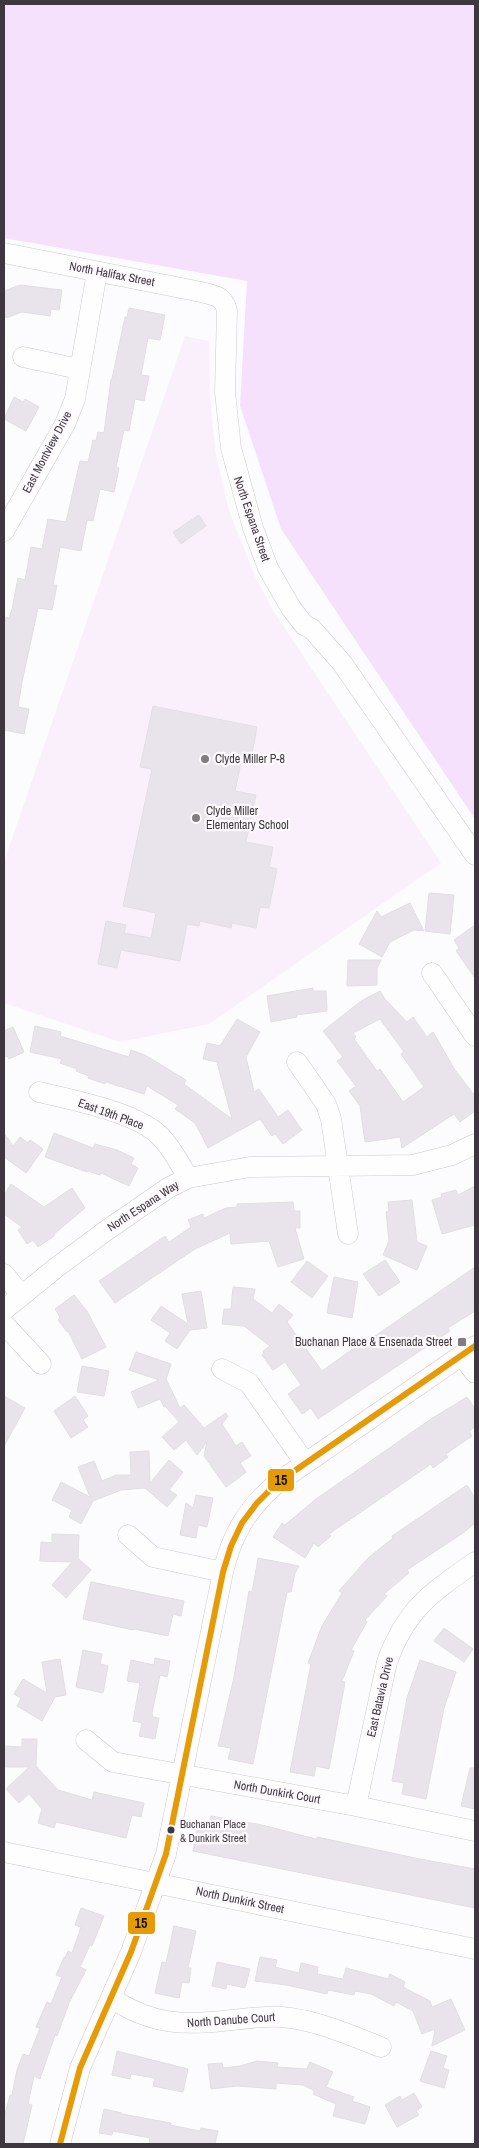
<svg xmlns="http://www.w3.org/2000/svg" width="479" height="2148" font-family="'Archivo Narrow',sans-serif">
  <rect width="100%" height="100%" fill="#fcfbfd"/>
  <path fill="#faf0fc" d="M185 336 209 341 210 399 216 456 229 511 255 576 272 609 303 656 441 863 209 1024 120 1042 4 1003V862Z"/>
  <path fill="#f5e1fb" d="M6 4H475V819L281 529 240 406 247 281 4 238V15Z"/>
  <path fill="#e9e4eb" stroke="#e2dfe4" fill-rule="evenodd" d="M20 285 62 290 59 310 51 309 50 316 22 312 6 318 4 312V291Z
    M129 308 165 315 160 340 148 338 141 375 149 376 144 401 135 399 129 431 124 430 116 467 119 468 114 492 100 489 93 521 87 520 81 551 60 547 53 585H57L52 610 38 608 22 682 18 707 29 709 24 734 4 730V627L6 617 9 618 12 609 18 578 25 580 31 547 42 549 48 519 66 522 80 461 88 462 93 440 96 441 98 432 104 433 111 379H112L125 317H127Z
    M14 397 23 402 25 399 39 407 26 431 4 419Z
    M199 515 206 526 181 544 173 532Z
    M153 706 257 727 250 765 241 763 235 791 256 795 246 842 273 847 269 867 277 869 269 908 260 907 256 928 232 923 231 928 200 921 199 926 187 924 180 961 121 950 117 968 98 964 106 921 126 925 124 933 151 938 156 913 123 906 152 769 140 767Z
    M429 893 454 895 450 934 425 931Z
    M410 903 424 931 414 930 390 942 382 957 359 944 377 911 381 917Z
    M475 925V978L456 951 459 948 454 940Z
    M348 960H381L377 969V985L347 986Z
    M313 988V991H326L327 1011 296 1015 297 1017 271 1022 267 996Z
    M380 991 385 999 407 1022 413 1017 427 1037 433 1032 455 1070 475 1096V1111L460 1122 454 1114 402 1148 400 1137 365 1142 360 1106 349 1091 356 1086 337 1061 343 1057 323 1031 361 1001ZM380 1019 404 1052 401 1054 424 1087 403 1102 380 1069 377 1071 354 1039 356 1037 353 1033Z
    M237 1019 260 1032 246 1057 254 1092 259 1089 278 1117 288 1110 302 1130 283 1144 275 1134 272 1136 260 1119 208 1148 195 1123 175 1109 178 1105 147 1086 144 1094 106 1082 105 1084 88 1078 89 1076 76 1071 77 1069 60 1063 62 1059 30 1052 35 1026 61 1032 60 1036 129 1057 131 1050 145 1055 186 1080 184 1084 232 1119 217 1062 203 1059 207 1043 220 1046Z
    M13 1027 24 1052 9 1059 7 1056 4 1057V1031Z
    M4 1133 13 1146 20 1137 28 1143 30 1140 43 1149 26 1173 4 1157Z
    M54 1133 93 1148 95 1144 117 1150 134 1158 131 1164 138 1168 129 1186 101 1173 100 1175 88 1171 87 1172 45 1157Z
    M11 1184 44 1207 72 1188 85 1208 54 1234V1236L38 1247 33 1240 27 1244 18 1230 22 1227 4 1214V1195Z
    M475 1186V1225L442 1234 432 1200 442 1197 441 1194 456 1190 458 1195Z
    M412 1200 417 1242 427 1246 417 1270 383 1255 389 1241 386 1212 389 1211 388 1202Z
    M293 1202 294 1211H300V1228H295L304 1259 278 1267 269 1241 231 1244 230 1233 195 1249 115 1303 99 1281 165 1236 169 1242 191 1227 188 1220 203 1214 204 1218 226 1208 237 1207V1204Z
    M385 1260 400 1282 379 1296 363 1274Z
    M307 1261 328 1276 312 1298 291 1282Z
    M475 1267V1311L448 1328 450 1331 318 1419 311 1408 302 1414 288 1394 301 1385 285 1362 273 1370 262 1355 264 1354 263 1351 270 1346 244 1326 222 1324 224 1309H231L233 1287 255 1289 253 1299 272 1313 279 1304 293 1315 287 1322 322 1371 361 1343 362 1345Z
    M334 1277 358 1282 352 1318 327 1313Z
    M201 1291 207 1328 190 1330 177 1349 165 1341 170 1333 151 1320 161 1306 188 1324 182 1294Z
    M74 1295 87 1311 106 1347 82 1359 68 1331 67 1332 58 1320 60 1317 55 1309Z
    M136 1352 171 1364 166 1379 180 1408 184 1405 204 1428 226 1413 228 1416 222 1424 236 1446 242 1442 251 1456 240 1463 246 1472 237 1479 226 1487 204 1456 207 1442 197 1455 186 1440 174 1450 162 1437 179 1422 166 1407H164L160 1399 138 1408 131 1392 159 1380 129 1370Z
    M82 1366 109 1371 104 1396 77 1392Z
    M4 1396 25 1408 4 1446Z
    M75 1396 88 1416 83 1420 88 1427 71 1438 54 1411Z
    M467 1397 475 1409V1427L469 1431 472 1436 446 1454 448 1457 433 1468 431 1464 393 1490 329 1534 331 1536 318 1547 314 1543 305 1558 273 1537 282 1523 285 1525 316 1499 431 1419Z
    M149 1451 150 1483 169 1460 183 1472 169 1490 177 1495 167 1507 145 1488 121 1490 93 1501 81 1524 69 1517 72 1510 52 1500 61 1482 90 1497 78 1467 94 1461 102 1481 116 1475H131L130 1452Z
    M467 1485 475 1498V1523L463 1533 407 1570 409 1573 384 1594 387 1596 365 1620 367 1622 351 1650 354 1651 342 1681 345 1682 329 1769 316 1766 314 1776 290 1772 311 1664 308 1663 322 1626 342 1593 339 1591 368 1558 393 1538 392 1536Z
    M196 1495 213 1498 207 1527 198 1525 196 1538 180 1535 186 1503 193 1508Z
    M52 1534 79 1535 78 1558 91 1570 66 1598 52 1585 72 1562 40 1561 41 1542 52 1543Z
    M258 1558 299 1566 295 1573 291 1592H287L253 1764 228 1759 231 1748 218 1746 234 1677 249 1591 252 1592Z
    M91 1582 184 1601 181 1616 173 1614 168 1636 134 1629 133 1630 83 1619Z
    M444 1628 473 1649 464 1662 434 1641Z
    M83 1650 102 1654 100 1664 108 1666 103 1693 76 1687Z
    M155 1658 170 1661 167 1677 160 1675 152 1713 153 1717 159 1718 155 1739 139 1736 142 1723 133 1721 140 1683 127 1681 131 1660 154 1665Z
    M60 1659 66 1695 55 1697 42 1721 17 1706 21 1698 14 1694 23 1679 47 1693 42 1662Z
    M420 1660 456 1672 444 1708 426 1799 402 1794 404 1783 392 1781 407 1698Z
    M22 1739H37L36 1766 58 1790 92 1800 94 1792 144 1803 141 1817 132 1815 126 1838 56 1822 54 1828 38 1823 42 1809 29 1794 19 1803 6 1789 29 1767H4V1746L22 1747Z
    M470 1768H475V1809L461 1806Z
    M211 1816 262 1825 316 1839 317 1837 420 1859 475 1869V1908L193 1851 197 1828 209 1829Z
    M81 1908 104 1916 92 1946 90 1945 80 1967 86 1970 69 2003 57 2036 55 2035 40 2079 34 2076 28 2104 32 2105 23 2144H4V2118L10 2095H12L17 2070 23 2054 29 2056 40 2028 36 2027 47 2002 51 2004 62 1977 56 1975 64 1957 65 1958 68 1951 72 1953 81 1927 75 1925Z
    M174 1926 196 1931 188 1968H191L189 1983 182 1982 179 1998 155 1993 162 1962 166 1963Z
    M260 1957 277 1960 275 1967 299 1973 301 1963 318 1967 317 1974 343 1979 346 1968 388 1979 390 1974 405 1982 403 1987 430 2001 432 2007 451 1999 465 2030 432 2046 435 2029 422 2034 413 2011 396 2002 394 2006 371 1994 355 1991 354 1995 328 1990 327 1994 286 1985 255 1981Z
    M217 1962 250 1969 245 1988 227 1984 226 1989 212 1986Z
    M117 2051 188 2069 183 2092 153 2086 155 2078 131 2074 130 2079 112 2075Z
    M431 2051 447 2056 443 2068 449 2070 444 2088 420 2081Z
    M257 2061 278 2063 277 2067 307 2069 310 2062 333 2072 326 2087 354 2097 352 2101 370 2107 365 2124 333 2116 336 2104 313 2094 315 2091 303 2085 276 2083V2089L237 2086 211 2089 208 2064 222 2063 223 2068 240 2066Z
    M414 2093 422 2107 416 2111 419 2115 397 2127 385 2105 400 2096 402 2100Z
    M104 2109 122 2113V2114L171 2123 170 2125 200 2131 201 2128 218 2131 215 2144H149L150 2138 113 2131 112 2135 99 2133Z"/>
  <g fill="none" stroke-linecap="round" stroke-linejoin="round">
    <g stroke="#cdcacf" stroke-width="21">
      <path id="minor" d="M4 253 201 292C214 295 224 296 227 311L225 392 231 448 253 528 268 568 291 608 304 625 312 629 342 663 475 855
        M23 357 79 369
        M4 531 65 424 75 399 97 272
        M432 973 475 1036
        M297 1062 326 1104 331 1119 348 1234
        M39 1092C72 1100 136 1112 160 1136 172 1148 180 1164 188 1178
        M4 1274 21 1295
        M4 1310 57 1267 107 1230 168 1188 188 1178 250 1167 413 1165 452 1155 475 1144
        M4 1324 41 1364
        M462 1355 475 1373
        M222 1369 249 1383 305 1463
        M128 1535 153 1557 223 1572
        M86 1740 113 1762 356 1806 475 1831
        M356 1806 387 1662C406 1609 431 1593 475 1562
        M4 1852 475 1949
        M111 1998C152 2025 184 2026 232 2020 249 2018 265 2016 282 2017 317 2020 349 2035 381 2047
        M60 2144 80 2068 131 1952 166 1854 223 1572C232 1534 247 1509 277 1483L475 1346"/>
    </g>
    <use href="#minor" stroke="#fffeff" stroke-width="20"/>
    <g stroke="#fdfafe" stroke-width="10">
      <path id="bus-1" d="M60 2144 80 2068 131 1952 166 1854 223 1572 231 1546 242 1523 257 1503 277 1483 475 1346"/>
    </g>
    <use href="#bus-1" stroke="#e49b06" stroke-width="6"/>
  </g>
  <g fill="#807c82" stroke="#fdfafe" stroke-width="2">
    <circle cx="205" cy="759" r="5"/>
    <circle cx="196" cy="818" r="5"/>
    <rect x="457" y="1337" width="10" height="10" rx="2.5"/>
  </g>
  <circle fill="#3e373f" stroke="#fdfafe" stroke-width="2" cx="171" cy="1830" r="4.5"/>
  <g text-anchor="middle" stroke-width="4.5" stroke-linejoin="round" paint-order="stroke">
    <g font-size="11" fill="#3e373f" stroke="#fdfafe" text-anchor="start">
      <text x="180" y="1828">Buchanan Place<tspan x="180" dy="14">&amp; Dunkirk Street</tspan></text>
    </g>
    <g font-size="12" fill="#3e373f" stroke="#fdfafe">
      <text transform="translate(112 274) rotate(11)" y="4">North Halifax Street</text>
      <text transform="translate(47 452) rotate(-62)" y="4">East Montview Drive</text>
      <text transform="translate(252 519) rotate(71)" y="4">North Espana Street</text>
      <text transform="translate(111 1114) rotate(20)" y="4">East 19th Place</text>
      <text transform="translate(143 1206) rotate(-33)" y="4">North Espana Way</text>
      <text transform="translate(380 1697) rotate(-77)" y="4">East Batavia Drive</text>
      <text transform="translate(277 1792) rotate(10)" y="4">North Dunkirk Court</text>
      <text transform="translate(240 1900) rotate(12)" y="4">North Dunkirk Street</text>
      <text transform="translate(231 2020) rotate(-4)" y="4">North Danube Court</text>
    </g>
    <g font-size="12" fill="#3e373f" stroke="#fdfafe" text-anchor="start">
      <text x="215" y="763">Clyde Miller P-8</text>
      <text x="206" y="815">Clyde Miller<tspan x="206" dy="14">Elementary School</tspan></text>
      <text x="452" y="1346" text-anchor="end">Buchanan Place &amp; Ensenada Street</text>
    </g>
  </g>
  <g stroke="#fdfafe" stroke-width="2">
    <rect x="267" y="1468" width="28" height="24" rx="5" fill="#e49b06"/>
    <rect x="127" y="1911" width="29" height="24" rx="5" fill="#e49b06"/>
  </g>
  <g font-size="14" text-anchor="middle" font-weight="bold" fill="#111">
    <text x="281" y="1485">15</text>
    <text x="141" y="1928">15</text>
  </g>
  <rect width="479" height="2148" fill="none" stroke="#3e373f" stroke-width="10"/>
</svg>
